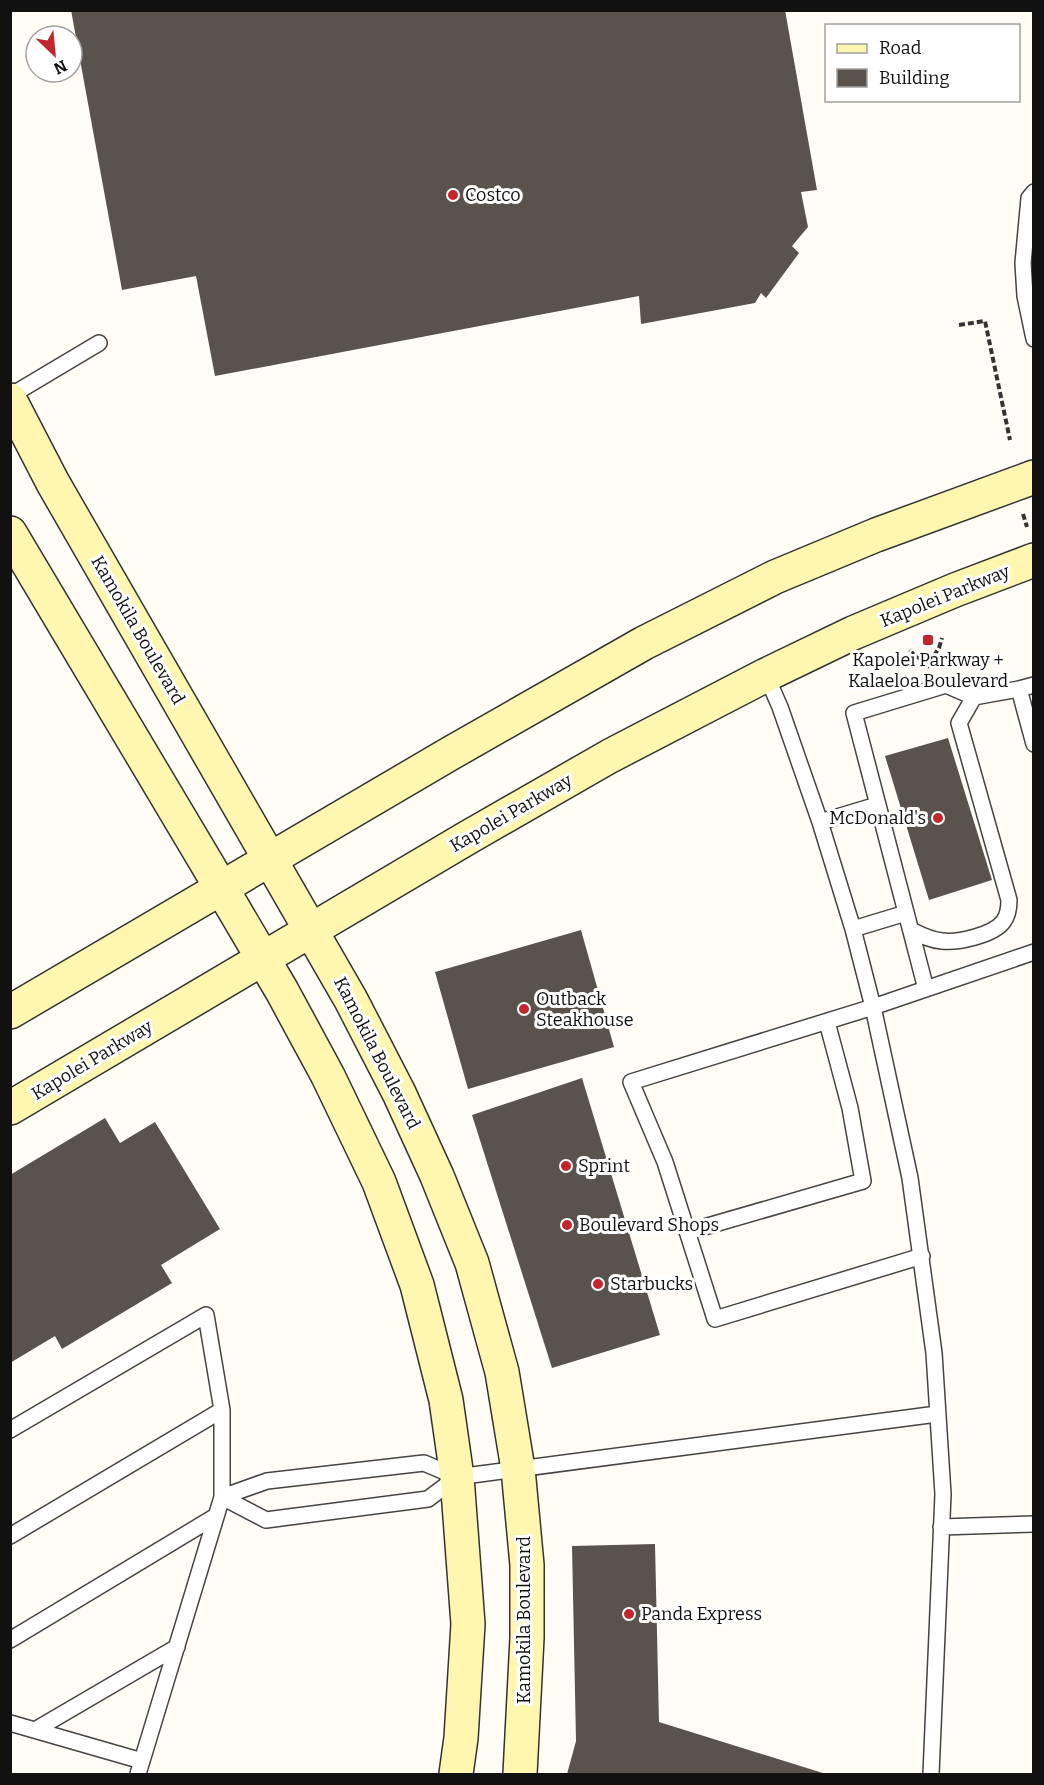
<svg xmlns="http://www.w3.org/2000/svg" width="1044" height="1785" font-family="Bitter,serif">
  <rect width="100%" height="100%" fill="#fffdf5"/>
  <path fill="#5a524d" d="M71 10H785L817 190 801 192 808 227 792 246 799 253 766 298 761 293 755 303 641 324 639 296 215 376 196 276 122 290Z
    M948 738 992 880 929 900 885 756Z
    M581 930 614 1047 468 1089 435 972Z
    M582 1078 660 1335 552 1368 472 1115Z
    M105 1118 120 1143 155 1122 220 1229 161 1265 172 1283 62 1349 55 1336 10 1363V1175Z
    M655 1544 659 1722 826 1774H567L576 1741 572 1546Z"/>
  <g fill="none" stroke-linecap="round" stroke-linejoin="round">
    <g stroke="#444" stroke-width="18">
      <path id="lane" d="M1034 192 1029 198 1023 263 1025 296 1034 339
        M10 396 99 343
        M766 675 780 707 820 822 853 929 873 1007 910 1178 934 1353 943 1494 931 1774
        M1019 689 1034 685
        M820 822 877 805
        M853 929 906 913
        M911 930C921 935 930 940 942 941 958 943 993 935 1003 922 1008 916 1009 908 1009 900L959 723 974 697
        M926 989 854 713 946 685 974 697 1019 689 1034 744
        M687 1232 863 1181 850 1108 827 1022
        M922 1256 715 1319 665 1162 631 1082 873 1007 1034 952
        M10 1430 206 1315 222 1410V1497L138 1774
        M424 1463 457 1477 428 1499 266 1520 222 1497 267 1481Z
        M457 1477 937 1414
        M941 1527 1034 1524
        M10 1536 222 1410
        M10 1640 216 1516
        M10 1723 142 1761
        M35 1730 177 1647"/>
    </g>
    <g stroke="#333" stroke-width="36">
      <path id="secondary" d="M10 400 53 483 351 1000 399 1093 437 1176 472 1263 502 1372 518 1469 527 1565V1638L520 1774
        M10 533 222 889 282 991 328 1076 379 1182 417 1285 446 1400 457 1477 468 1624 461 1738 456 1774
        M10 1012 451 753 644 643 775 577 876 535 1034 477
        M10 1108 467 838 610 756 766 675 853 633 955 590 1034 560"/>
    </g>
    <path stroke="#333" stroke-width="4" stroke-dasharray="6 3" stroke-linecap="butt" d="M959 325 985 321 1010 440
      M1023 514 1027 527
      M910 650 915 656 929 663 930 668
      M929 663 939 648 942 638"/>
    <use href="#lane" stroke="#fff" stroke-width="15"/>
    <use href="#secondary" stroke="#fff6b0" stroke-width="33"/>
  </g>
  <g fill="#c4262e" stroke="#fff" stroke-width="2">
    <circle cx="453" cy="195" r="6"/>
    <rect x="922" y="634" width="12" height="12" rx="3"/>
    <circle cx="938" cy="818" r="6"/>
    <circle cx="524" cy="1009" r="6"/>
    <circle cx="566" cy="1166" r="6"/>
    <circle cx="567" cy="1225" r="6"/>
    <circle cx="598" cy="1284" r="6"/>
    <circle cx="629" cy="1614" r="6"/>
  </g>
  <g text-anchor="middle" stroke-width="6" stroke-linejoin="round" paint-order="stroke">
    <g font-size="18" fill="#111" stroke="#fff" text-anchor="start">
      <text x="465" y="201">Costco</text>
      <text x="928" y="666" text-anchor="middle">Kapolei Parkway +<tspan x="928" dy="21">Kalaeloa Boulevard</tspan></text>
      <text x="926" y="824" text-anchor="end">McDonald's</text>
      <text x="536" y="1005">Outback<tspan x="536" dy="21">Steakhouse</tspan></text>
      <text x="578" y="1172">Sprint</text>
      <text x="579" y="1231">Boulevard Shops</text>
      <text x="610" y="1290">Starbucks</text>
      <text x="641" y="1620">Panda Express</text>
    </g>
    <g font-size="18" fill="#111" stroke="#fff">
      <text transform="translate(945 596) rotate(-22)" y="6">Kapolei Parkway</text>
      <text transform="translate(138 630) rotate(60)" y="6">Kamokila Boulevard</text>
      <text transform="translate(511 813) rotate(-30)" y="6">Kapolei Parkway</text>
      <text transform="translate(377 1053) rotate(63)" y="6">Kamokila Boulevard</text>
      <text transform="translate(92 1060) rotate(-31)" y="6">Kapolei Parkway</text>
      <text transform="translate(524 1620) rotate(-90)" y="6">Kamokila Boulevard</text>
    </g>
  </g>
  <rect width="1044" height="1785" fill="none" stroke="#111111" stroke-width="24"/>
  <rect x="825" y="24" width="195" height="78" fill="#ffffff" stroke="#a0a0a0" stroke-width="1.5"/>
  <rect x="837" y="44" width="30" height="9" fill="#fff6b0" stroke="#a0a0a0" stroke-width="1.5"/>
  <text x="879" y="54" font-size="18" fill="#111111">Road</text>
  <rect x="837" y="69" width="30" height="18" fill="#5a524d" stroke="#a0a0a0" stroke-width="1.5"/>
  <text x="879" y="84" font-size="18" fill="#111111">Building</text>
  <g transform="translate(54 54) rotate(154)"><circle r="28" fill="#ffffff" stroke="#a0a0a0" stroke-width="1.5"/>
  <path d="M0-4.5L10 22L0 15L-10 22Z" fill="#c4262e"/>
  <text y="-9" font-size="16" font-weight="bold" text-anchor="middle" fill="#111111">N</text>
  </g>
</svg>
